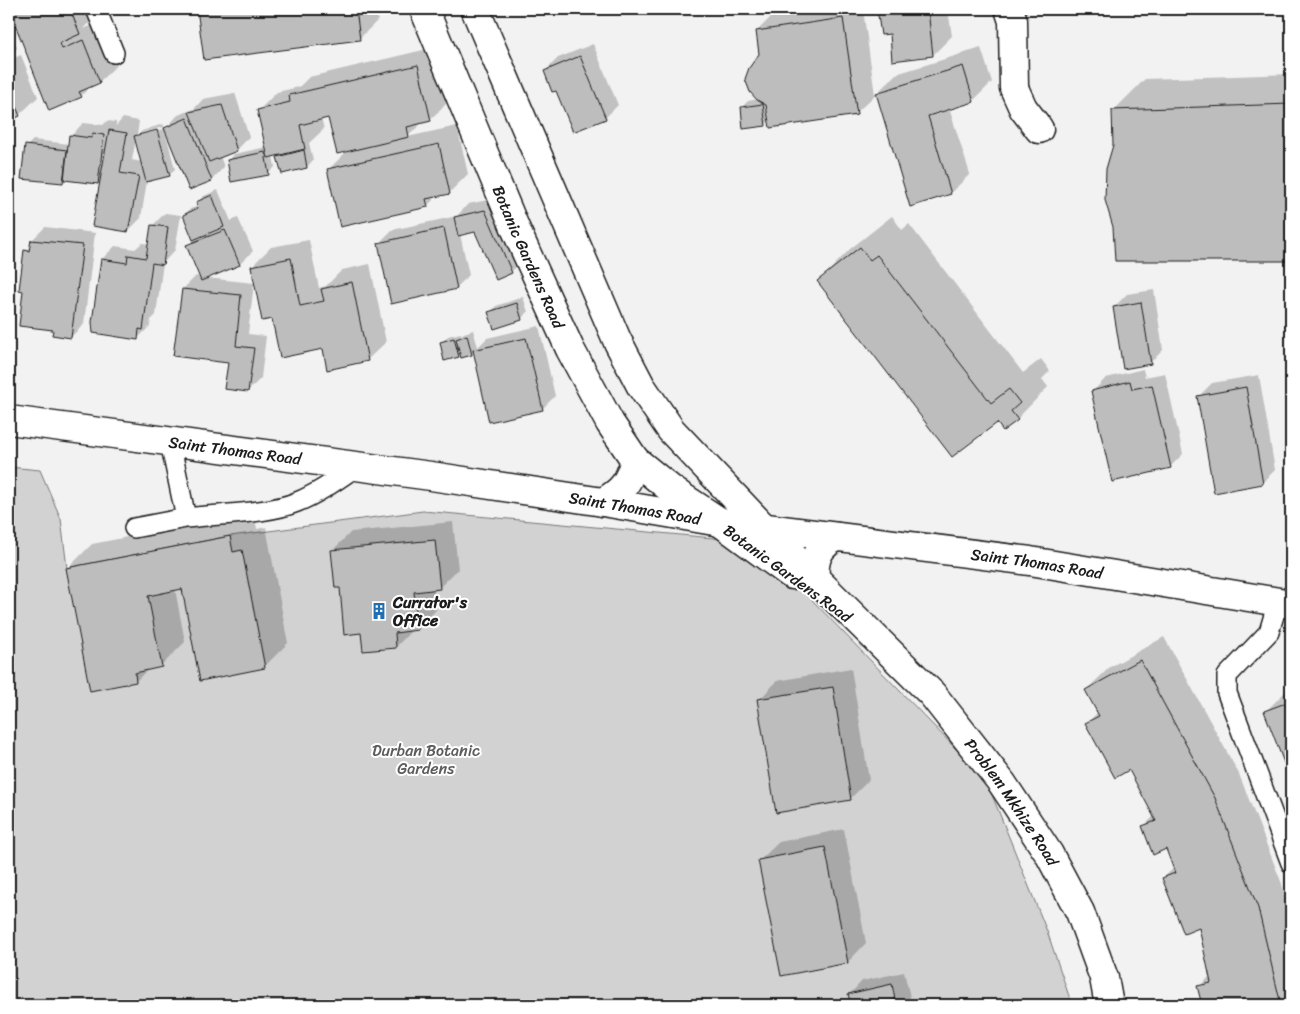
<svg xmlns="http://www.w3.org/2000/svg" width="1300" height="1014" font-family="Sriracha,sans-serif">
  <rect width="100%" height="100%" fill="#f2f2f2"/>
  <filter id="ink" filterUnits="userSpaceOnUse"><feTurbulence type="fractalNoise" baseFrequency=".02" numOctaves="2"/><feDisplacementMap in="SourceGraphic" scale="10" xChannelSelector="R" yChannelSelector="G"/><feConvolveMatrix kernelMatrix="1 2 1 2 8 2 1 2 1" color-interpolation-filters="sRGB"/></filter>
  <g filter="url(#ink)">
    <path fill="#d2d2d2" stroke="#777" d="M9 467 40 470 61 519 67 568 230 536 423 511 756 542 986 780 1048 934 1072 1005H9Z"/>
    <path fill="#0003" fill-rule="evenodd" d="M9 9H96L98 15 83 29 101 22 118 64 99 82 92 85 81 96 50 109Z
      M199 9H377L378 20 359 39 205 59Z
      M800 9H863L875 95 856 113 770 120 765 125 742 107 748 101 759 99 760 54 757 31 776 12Z
      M879 9H948L952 36 933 55 891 33 882 34Z
      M9 27 17 48 9 56Z
      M593 44 618 105 605 118 556 89 545 71 558 58Z
      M436 47 449 101 430 120 423 122 407 137 457 126 468 174 449 193 438 195 427 206 328 170 348 150 329 116 321 118 324 129 309 143 313 160 307 167 279 157 282 153 273 156 275 167 269 173 228 160 234 154 267 147 258 111 277 92 299 87 309 77Z
      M981 48 992 82 973 101 949 108 970 174 951 193 877 93 896 74Z
      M21 55 38 97 19 115 9 122V60Z
      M1291 74V260H1116L1113 111 1145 79Z
      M235 93 249 137 237 150 220 156 224 167 212 180 190 188 168 133 166 134 175 169 169 175 147 181 141 218 128 231 102 178 97 183 65 179 62 182 27 146 33 140 70 144 71 136 83 123 103 125 107 121 116 122V126L123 118 139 121 137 136 142 131 163 124 165 129 178 115 194 109 203 99ZM163 127 164 129 141 136V133ZM136 139 142 162 132 160Z
      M218 190 231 221 238 218 253 251 240 264 207 278 254 283 248 334 266 336 261 378 248 391 183 289 196 276 200 277 188 246 194 240 184 215 190 209 199 206 197 202 204 196Z
      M498 198 524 259 511 272 476 231 460 234 469 275 456 288 379 243 392 230 457 216 468 204Z
      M165 213 181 215 175 250 163 263 156 315 151 320 150 326 137 339 102 259 115 246 135 249 142 243 149 244 152 226Z
      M892 216 902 230 909 224 1023 373 1041 359 1050 371 1042 379 1048 387 1017 419 1003 429 997 421 819 281 850 249Z
      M45 227 95 233 84 324 71 337 25 290V251L32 245V240Z
      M309 240 319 288 326 286 342 270 370 264 386 342 367 360 324 348 273 318 252 266 271 247Z
      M1154 290 1163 350 1150 363 1114 307 1127 294Z
      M523 297 528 312 522 318 495 327 490 313 496 306Z
      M539 326 555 396 542 409 474 351 472 354 462 356 461 353 458 356 442 342 448 336 461 333V335L464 333 473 330 478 347 487 338Z
      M1143 369 1145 377 1165 373 1183 454 1170 467 1093 391 1106 378Z
      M1259 375 1275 470 1262 483 1199 396 1212 383Z
      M254 512 257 529 266 527 288 643 264 667 183 587 175 589 185 642 161 666 148 669 136 681 68 568 92 544Z
      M453 522 458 569 439 588H434L436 610 417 629 412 630 396 647 363 632 341 586 332 551 351 532Z
      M1164 637 1239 774 1282 884 1291 925V1005H1203L1199 987 1211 975 1200 926 1163 878 1174 868 1166 848 1143 827 1154 816 1129 769 1087 723 1098 712 1086 690 1110 667Z
      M851 668 869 780 850 799 759 700 777 681Z
      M1291 690V778L1265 712 1284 693Z
      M844 829 866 943 848 962 760 860 779 842Z
      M904 972 912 1005H852L850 994 862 981Z"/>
    <path fill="#bdbdbd" stroke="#1c1c1c" d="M9 9H70L80 34 60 43 62 49 83 40 100 83 79 92 82 97 49 111Z
      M197 9H356L360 40 204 60Z
      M877 9H928L933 56 892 61 890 34 881 35Z
      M843 18 857 115 770 128 766 105 757 100 750 92 745 79 749 68 759 54 756 31Z
      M580 56 606 119 573 132 556 91 552 92 544 71Z
      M418 65 431 121 407 127 409 137 337 154 328 118 300 125 305 149 268 158 257 110 290 102 289 95Z
      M963 66 974 102 928 116 951 194 910 207 876 93Z
      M9 90 20 116 9 121Z
      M763 104 766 126 743 129 741 107Z
      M1291 104V261H1115L1113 227 1105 200 1106 169 1113 145 1112 110Z
      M222 105 237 151 209 162 189 112Z
      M187 118 212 181 189 190 164 128Z
      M109 130 127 133 120 173 139 176 128 232 92 226Z
      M157 130 170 176 146 182 134 136Z
      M93 133 104 135 98 184 64 180 69 135 91 138Z
      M439 144 450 194 426 199 428 207 340 227 327 169Z
      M25 145 67 150 63 183 21 179Z
      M304 150 307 168 282 174 277 157Z
      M265 152 269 175 231 182 227 160Z
      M212 195 224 227 193 240 183 215 198 208 196 202Z
      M485 210 512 273 496 280 475 232 458 236 454 217Z
      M151 225 168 227 163 265 152 263 143 330 139 329 138 340 93 333 92 322 101 259 127 263 128 255 146 258Z
      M444 228 457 289 391 304 378 243Z
      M225 230 240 265 201 281 186 245Z
      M31 240 83 245 71 338 52 335 53 330 19 326 23 291 19 290 24 250 29 251Z
      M860 247 870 260 877 255 991 403 1009 389 1020 403 1011 411 1018 420 1003 431 997 423 952 457 817 281Z
      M291 258 300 306 324 301 321 289 352 282 368 361 327 370 323 349 280 358 272 319 262 321 251 266Z
      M182 289 241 295 236 346 254 348 248 392 224 389 228 363 173 356Z
      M1141 302 1151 364 1123 369 1113 307Z
      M517 303 522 320 494 329 488 312Z
      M467 335 472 355 461 358 456 339Z
      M454 338 459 357 444 361 440 342Z
      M526 338 543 410 489 422 473 350Z
      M1130 381 1132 389 1152 385 1171 468 1112 482 1091 391Z
      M1246 387 1263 484 1214 493 1197 396Z
      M230 536 233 552 242 550 265 668 200 681 182 589 148 596 162 667 135 673 136 682 90 691 66 568Z
      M435 540 440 589 414 592 418 630 395 633 396 648 363 651 361 633 344 635 340 588H335L331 550Z
      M1140 660 1215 798 1258 908 1281 1005H1202L1197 986 1211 983 1199 928 1184 934 1162 878 1175 873 1166 849 1153 855 1142 826 1156 821 1129 770 1115 778 1085 723 1099 716 1085 690Z
      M833 687 851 800 776 813 757 699Z
      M1291 701V781L1264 711Z
      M825 847 848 963 781 976 758 860Z
      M892 984 896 1005H851L848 994Z"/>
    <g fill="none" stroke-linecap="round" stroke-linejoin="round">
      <g stroke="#1c1c1c" stroke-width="22">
        <path id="service" d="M96 9 114 53
          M186 518C218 514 268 514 297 502 319 493 338 479 357 466
          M134 528 186 518 170 442
          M1278 602 1269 632 1227 676V693L1291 863"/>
      </g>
      <g stroke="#1c1c1c" stroke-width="31">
        <g id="minor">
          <path d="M1009 9 1013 21 1014 88 1023 108 1039 129"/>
          <path id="s1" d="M9 420 431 476 603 502 720 522 1030 561 1291 604"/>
        </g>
      </g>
      <g stroke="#1c1c1c" stroke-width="31">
        <g id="primary">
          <path id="s2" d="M424 9 516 230 570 349 610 423 635 460 673 491 720 522 792 575"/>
          <path id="s3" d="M475 9 617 340 641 386 671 430 764 528 932 694 1002 783 1049 854 1080 912 1104 978 1109 1005"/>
          <path d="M603 502C623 491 629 482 635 460"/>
          <path d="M815 579C813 559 819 545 837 537"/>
        </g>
      </g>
      <use href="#service" stroke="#fff" stroke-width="19"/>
      <use href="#minor" stroke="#fff" stroke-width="28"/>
      <use href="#primary" stroke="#fff" stroke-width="28"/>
    </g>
  </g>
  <defs>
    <g id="building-bare" transform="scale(1.35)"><path d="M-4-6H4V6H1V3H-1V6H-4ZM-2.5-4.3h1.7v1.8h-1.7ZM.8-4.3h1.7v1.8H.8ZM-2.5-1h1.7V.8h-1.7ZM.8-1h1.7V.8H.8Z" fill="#1f6fb2" stroke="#fff" stroke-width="2.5" paint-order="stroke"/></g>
  </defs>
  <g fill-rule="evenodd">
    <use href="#building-bare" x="379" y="611"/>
  </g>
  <g text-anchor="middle" stroke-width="4" stroke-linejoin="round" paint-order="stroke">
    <g font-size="16" fill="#1c1c1c" stroke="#fff">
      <text dy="6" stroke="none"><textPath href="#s2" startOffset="269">Botanic Gardens Road</textPath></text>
      <text dy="6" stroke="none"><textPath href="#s1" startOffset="228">Saint Thomas Road</textPath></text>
      <text dy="6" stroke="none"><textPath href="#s1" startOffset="632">Saint Thomas Road</textPath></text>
      <text dy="6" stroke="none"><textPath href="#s1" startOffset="1038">Saint Thomas Road</textPath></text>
      <text transform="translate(788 573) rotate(36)" y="6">Botanic Gardens Road</text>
      <text dy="6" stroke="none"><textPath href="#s3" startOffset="971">Problem Mkhize Road</textPath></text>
    </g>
    <g font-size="16" font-weight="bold" fill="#1c1c1c" stroke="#fff" text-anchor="start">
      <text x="393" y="608">Currator's<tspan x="393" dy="18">Office</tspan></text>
    </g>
    <g font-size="16" fill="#5c5c5c" stroke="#fff">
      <text x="426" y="756">Durban Botanic<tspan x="426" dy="18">Gardens</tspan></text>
    </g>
  </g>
  <rect width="1300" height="1014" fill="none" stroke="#fff" stroke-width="30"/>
  <rect x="15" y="15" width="1270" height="984" fill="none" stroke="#1c1c1c" stroke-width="2" filter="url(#ink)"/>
</svg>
